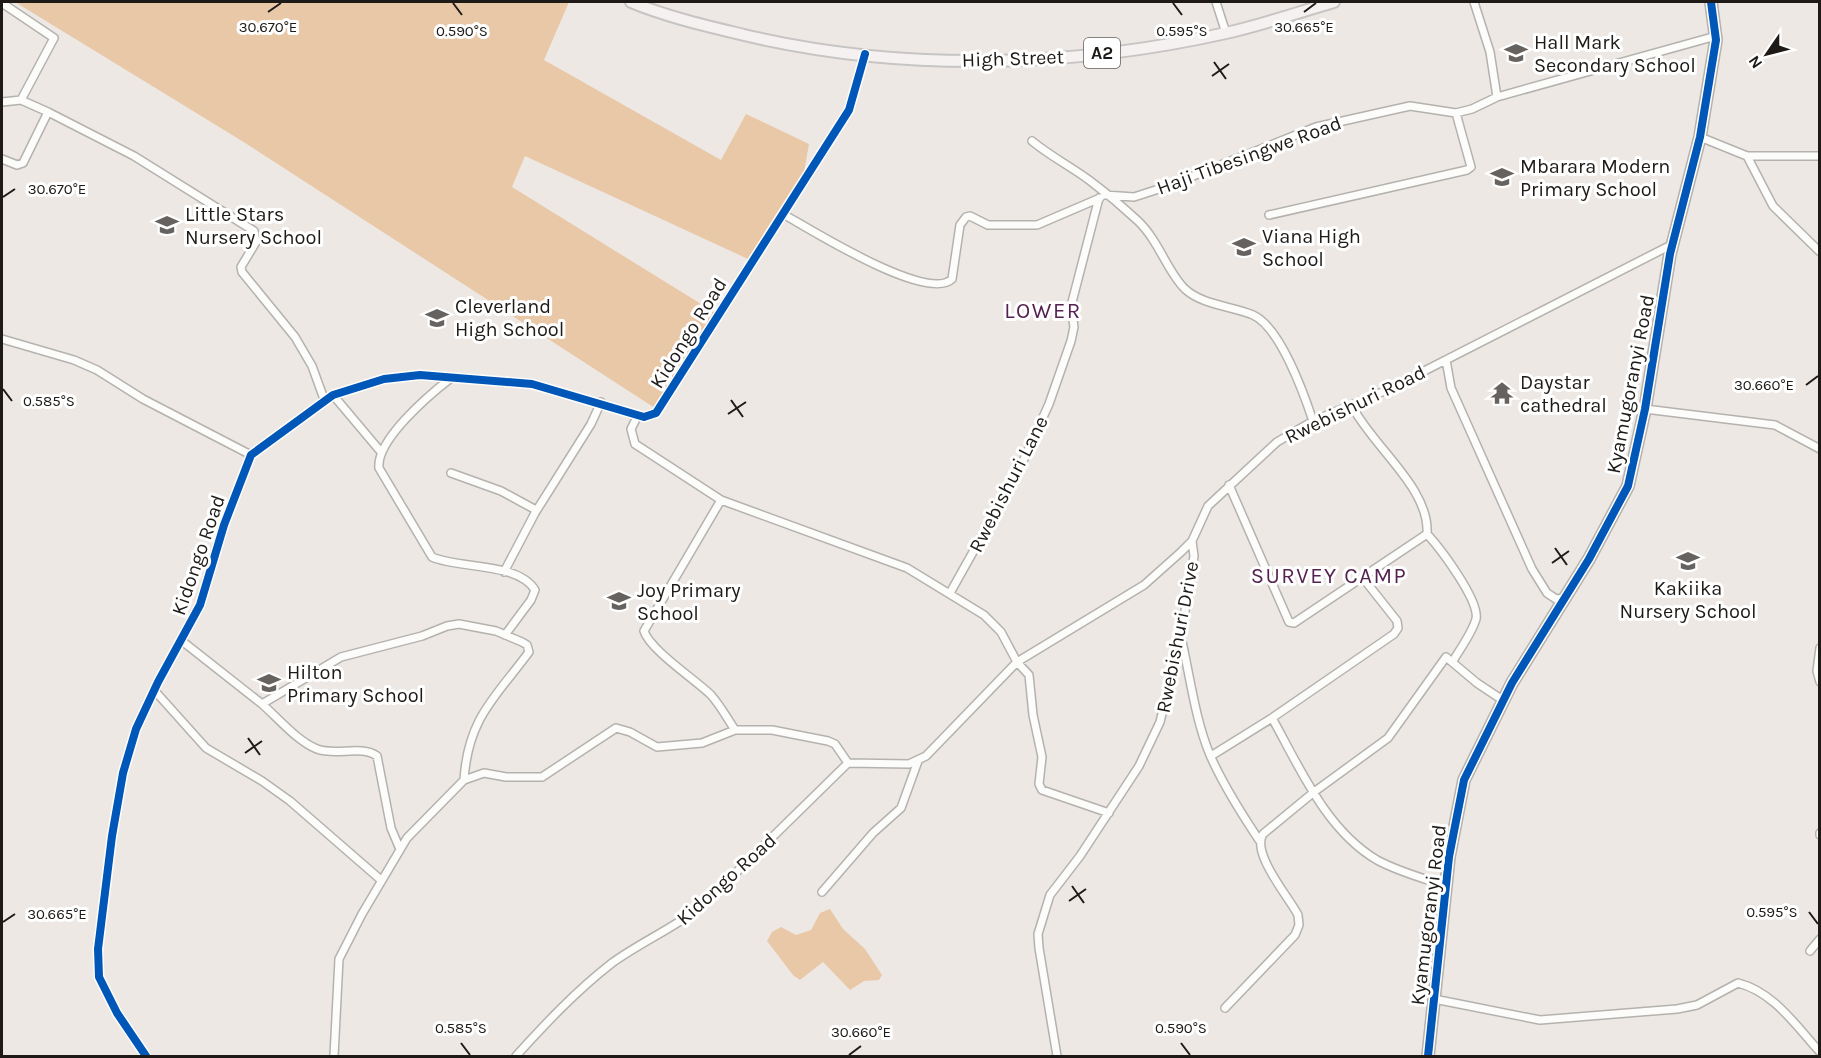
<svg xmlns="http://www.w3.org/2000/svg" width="1821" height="1058" font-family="Karla,sans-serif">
  <rect width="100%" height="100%" fill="#ede8e4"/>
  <path fill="#e9c8a8" d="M15 2H569L544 60 721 160 746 114 809 144 804 172 748 259 525 156 512 187 714 312 658 410 242 141Z
    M830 909 843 929 865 949 882 975 879 980 864 981 850 990 823 962 800 980 793 975 767 941 772 932 781 927 796 935 811 930 820 913Z"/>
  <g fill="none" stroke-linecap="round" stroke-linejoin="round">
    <g stroke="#b5b2ae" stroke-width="10">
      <path id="street" d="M1216 2 1226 33
        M1474 2 1490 52 1497 97
        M2 3 54 38 21 100
        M2 102 21 100 48 112 134 156 254 231 256 242 241 267 242 272 295 337 312 366 324 399
        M1700 137 1747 156H1820
        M1032 141C1050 156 1070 166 1089 180 1105 192 1123 207 1138 221 1159 241 1168 273 1185 289 1202 305 1232 306 1253 315 1280 327 1304 394 1313 421
        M1747 156 1773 206 1820 252
        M2 159 17 165 23 163 48 112
        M1105 195 1134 197 1168 186 1316 127 1410 106 1456 113 1472 109 1497 97 1716 36
        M783 214C810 229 927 303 952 279L960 225 966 217 970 216 988 225H1037L1100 198
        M1269 215 1467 170 1471 167 1456 113
        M2 339 74 360 97 370 143 399 251 455
        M1446 360 1451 388 1532 569 1547 593 1556 599 1565 598
        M451 378C429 395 376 440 379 468L432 557C459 569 518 562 535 590L531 600 505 635
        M333 395 381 452
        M1352 406C1373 447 1430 488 1427 534 1440 548 1480 601 1476 619 1472 633 1460 649 1453 661
        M1645 409 1775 425 1820 449
        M638 415 631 429 635 444 721 500 907 568 984 615 1001 632 1017 662 1029 675 1033 715 1042 757 1039 784 1042 790 1109 813
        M451 473 501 491 536 510
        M1229 485 1289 622 1294 623 1427 534
        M721 500 644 631C650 650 696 680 711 695 720 705 727 718 735 730
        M504 572 535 513 591 424 601 402
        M950 593 1019 470 1049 404 1071 341 1074 327 1071 306 1099 198
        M1181 637C1190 676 1195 719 1210 755 1223 785 1241 813 1259 840
        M182 641 262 704 341 657 422 636 447 626 459 624 496 631 522 642 527 645 529 652C495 698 468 718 464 780
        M1820 648 1817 671 1820 682
        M154 690 206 748 262 781 290 801 381 880
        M262 704C278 718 297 741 317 749 336 756 361 745 377 756L391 828 399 847
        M1272 718C1300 768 1326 830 1377 860 1399 872 1423 878 1446 886
        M1211 756 1272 718 1394 634 1398 628 1397 621 1363 578
        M848 763 909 764 926 756 1017 662 1144 585 1181 552 1192 541 1208 506 1277 442 1313 421 1387 390 1673 244
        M1820 833V835
        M822 892 873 833 901 808 918 761
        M1810 951 1820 939
        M1434 999 1540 1020 1677 1009 1697 1005 1738 983C1774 992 1796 1026 1820 1052
        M1225 1008 1295 935 1299 925 1298 915C1288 896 1251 853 1263 834L1314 792 1388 738 1446 657 1477 683 1504 701
        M146 1056 117 1013 99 977 98 949 112 836 123 773 136 729 158 682 200 605 224 525 251 455 333 395 384 379 420 375 532 384 644 417 656 413 849 110 865 54
        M334 1056 339 959 362 914 407 838 464 780 484 773 506 777H542L616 728 630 732 657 747 702 743 735 730H772L828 741 835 744 848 763
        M516 1056C546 1023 576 991 612 963 641 942 674 928 702 906L848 763
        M1057 1056 1039 948 1038 934 1050 895 1080 856 1139 766 1160 722 1181 635 1194 556 1192 541"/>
    </g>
    <g stroke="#b5b2ae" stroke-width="14">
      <path id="secondary" d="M1428 1056 1449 857 1464 780 1512 683 1589 559 1628 486 1645 409 1670 254 1700 137 1716 40 1711 2"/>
    </g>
    <g stroke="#c7c5c3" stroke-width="14">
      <path id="primary" d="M631 2C667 17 707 26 744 35 901 72 1069 68 1226 33 1262 25 1299 12 1334 2"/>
    </g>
    <use href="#street" stroke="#fcfcfb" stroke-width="7"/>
    <use href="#secondary" stroke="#f9f6f6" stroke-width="10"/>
    <use href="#primary" stroke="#f6f1f1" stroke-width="10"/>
    <g stroke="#fff" stroke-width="11">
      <path id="cycleway" d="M146 1056 117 1013 99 977 98 949 112 836 123 773 136 729 158 682 200 605 224 525 251 455 333 395 384 379 420 375 532 384 644 417 656 413 849 110 865 54
        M1428 1056 1449 857 1464 780 1512 683 1589 559 1628 486 1645 409 1670 254 1700 137 1716 40 1711 2"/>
    </g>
    <use href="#cycleway" stroke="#0057b8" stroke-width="8"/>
  </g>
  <path fill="none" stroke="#1d1a17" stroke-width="2" d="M453 3 462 15M1173 3 1182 15M268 12 281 3M1304 12 1316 3M1214 62 1226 79M1212 76 1229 64M3 197 15 189M1806 385 1818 376M3 389 12 401M731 400 743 417M728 414 746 402M1555 548 1567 565M1552 563 1569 551M248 738 260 755M245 753 262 741M1072 886 1084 903M1069 901 1086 889M1809 912 1818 924M3 922 15 914M461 1043 470 1055M1181 1043 1190 1055M849 1055 861 1046"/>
  <defs>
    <g id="school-bare" transform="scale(1.8)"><path d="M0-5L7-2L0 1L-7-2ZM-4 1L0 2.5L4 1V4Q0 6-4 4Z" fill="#66625f" stroke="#fff" stroke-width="2.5" paint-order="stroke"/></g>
    <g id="temple-bare" transform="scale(1.8)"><path d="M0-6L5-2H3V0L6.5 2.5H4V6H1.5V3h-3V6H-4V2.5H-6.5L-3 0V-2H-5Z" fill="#66625f" stroke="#fff" stroke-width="2.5" paint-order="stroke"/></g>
  </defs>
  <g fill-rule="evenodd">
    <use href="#school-bare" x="1516" y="53"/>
    <use href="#school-bare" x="1502" y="177"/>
    <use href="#school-bare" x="167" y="225"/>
    <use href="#school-bare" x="1244" y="247"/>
    <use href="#school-bare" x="437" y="318"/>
    <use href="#temple-bare" x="1502" y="393"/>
    <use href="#school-bare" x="1688" y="561"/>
    <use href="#school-bare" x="619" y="601"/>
    <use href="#school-bare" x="269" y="683"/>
  </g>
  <g text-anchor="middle" stroke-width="6" stroke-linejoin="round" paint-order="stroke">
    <rect fill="#fff" stroke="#615f5d" stroke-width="1.5" x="1084" y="38" width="36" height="30" rx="4.5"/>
    <g font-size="18" font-weight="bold" fill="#1d1a17">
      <text x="1102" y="59">A2</text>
    </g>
    <g font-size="20" fill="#1d1a17" stroke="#fff" text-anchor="start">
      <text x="1534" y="49">Hall Mark<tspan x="1534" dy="23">Secondary School</tspan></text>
      <text x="1520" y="173">Mbarara Modern<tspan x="1520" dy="23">Primary School</tspan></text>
      <text x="185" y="221">Little Stars<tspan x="185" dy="23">Nursery School</tspan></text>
      <text x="1262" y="243">Viana High<tspan x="1262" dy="23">School</tspan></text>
      <text x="455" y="313">Cleverland<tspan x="455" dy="23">High School</tspan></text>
      <text x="1520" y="389">Daystar<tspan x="1520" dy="23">cathedral</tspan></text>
      <text x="1688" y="595" text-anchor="middle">Kakiika<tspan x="1688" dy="23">Nursery School</tspan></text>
      <text x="637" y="597">Joy Primary<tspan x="637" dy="23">School</tspan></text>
      <text x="287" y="679">Hilton<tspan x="287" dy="23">Primary School</tspan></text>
    </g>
    <g font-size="20" fill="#1d1a17" stroke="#fff">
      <text transform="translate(1013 58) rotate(-2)" y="7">High Street</text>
      <text transform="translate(1249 155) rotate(-20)" y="7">Haji Tibesingwe Road</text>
      <text transform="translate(688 333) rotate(-58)" y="7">Kidongo Road</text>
      <text transform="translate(1630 384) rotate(-79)" y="7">Kyamugoranyi Road</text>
      <text transform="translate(1355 404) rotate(-26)" y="7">Rwebishuri Road</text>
      <text transform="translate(1008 484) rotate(-63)" y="7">Rwebishuri Lane</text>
      <text transform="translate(198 555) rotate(-71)" y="7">Kidongo Road</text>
      <text transform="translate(1177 637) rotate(-79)" y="7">Rwebishuri Drive</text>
      <text transform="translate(726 879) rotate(-42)" y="7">Kidongo Road</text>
      <text transform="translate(1428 915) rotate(-83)" y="7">Kyamugoranyi Road</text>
    </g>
    <g font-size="22" letter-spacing="1.5" fill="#552250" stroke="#fff">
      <text x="1043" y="318">LOWER</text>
      <text x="1329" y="583">SURVEY CAMP</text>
    </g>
  </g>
  <g font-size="15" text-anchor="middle" fill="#1d1a17" stroke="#fff" stroke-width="6" stroke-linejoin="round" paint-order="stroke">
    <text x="268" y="32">30.670°E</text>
    <text x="1304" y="32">30.665°E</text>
    <text x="462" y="36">0.590°S</text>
    <text x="1182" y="36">0.595°S</text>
    <text x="57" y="194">30.670°E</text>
    <text x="1764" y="390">30.660°E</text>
    <text x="49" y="406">0.585°S</text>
    <text x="1772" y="917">0.595°S</text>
    <text x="57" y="919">30.665°E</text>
    <text x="461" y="1033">0.585°S</text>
    <text x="1181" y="1033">0.590°S</text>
    <text x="861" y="1037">30.660°E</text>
  </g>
  <rect width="1821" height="1058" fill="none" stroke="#1d1a17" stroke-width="6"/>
  <g transform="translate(1767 54) rotate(235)" stroke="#ffffff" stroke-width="4.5" paint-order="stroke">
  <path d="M0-4.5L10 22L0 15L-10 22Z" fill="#1d1a17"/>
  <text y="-9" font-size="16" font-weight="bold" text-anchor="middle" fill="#1d1a17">N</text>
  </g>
</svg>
